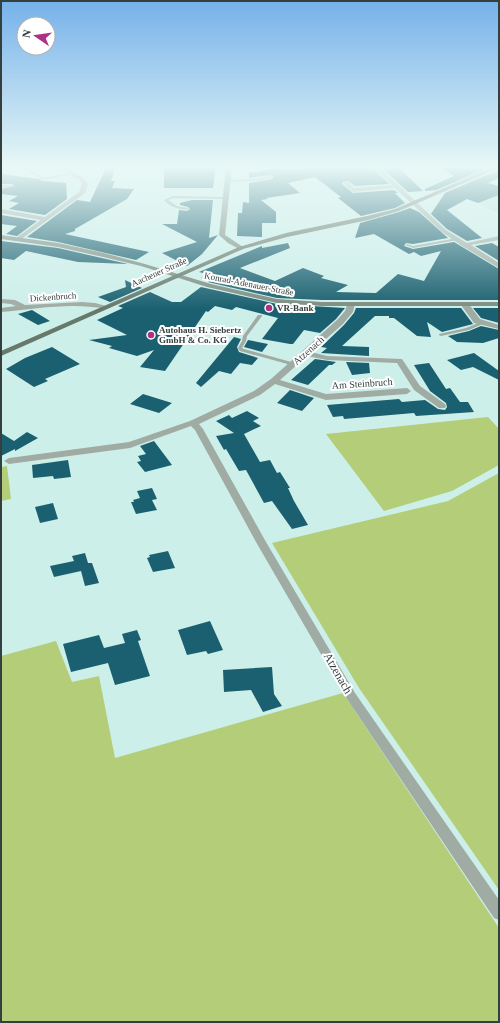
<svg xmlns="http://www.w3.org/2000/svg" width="500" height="1023" font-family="Georgia,serif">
  <rect width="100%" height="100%" fill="#cdefea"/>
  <path fill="#bae5df" d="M499 195V211L494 212 478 203Z"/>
  <path fill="#b4cd78" d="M488 417 499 429V465L452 491 384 511 326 434Z
    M7 466 11 499 1 501V467Z
    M499 473V890L359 688 272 543 448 501Z
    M56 641 72 682 99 676 115 758 343 693 499 928V1022H1V656Z"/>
  <path fill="#1b6070" d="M107 166H116L111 181H115L112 188 134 189 127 199 75 229V231L65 234 149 252 136 260 58 242 27 237 77 200 90 202Z
    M164 166H216L213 188H164Z
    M326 166H371L389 184 355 186 348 181 343 182 342 184 353 193 394 190 398 193H395L405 203 395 208 361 216 338 198 341 197 315 177 288 183 300 193 266 198 268 199 261 200 276 212V223H262V237L237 236 238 213H242L243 202 249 203V183L272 179 274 177 271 175 249 178V172H260L261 171 282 167 287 170Z
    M380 166H397L423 191 408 192Z
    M439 166H492L436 190 425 191V189L454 176Z
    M499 170V178L488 183 499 186V195L478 203 467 199 447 210 482 238 467 241 447 229 431 214 445 193Z
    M1 174 39 179 43 181 66 183 67 199 45 215 9 209 19 203 9 201 18 196 1 194V189L14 186 12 184H1Z
    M192 200H213L209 238 218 235 202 254 187 266 162 253 197 242 162 224H177L179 210 187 211 190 209 188 207 180 205V203Z
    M410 208 419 212 448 238 413 244 406 243 404 246 413 249 454 242 499 269V300H322L277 298 208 282 210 280 201 278 207 274 199 272 262 246V248L288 243 290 248 240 268 275 281 303 268 324 276 321 278 348 285 336 292 376 293 398 274 424 281 441 251 421 256 414 252 409 254 374 234 355 238 360 223 399 212Z
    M1 215 37 221 17 236 6 234 17 226 1 224Z
    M1 241 58 248 128 264 78 262 26 251 14 260 1 258Z
    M492 243 499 247V261L475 246Z
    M125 280 142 288 110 302 98 297 126 287Z
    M201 287 277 304 345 308 336 319 320 333 304 330 293 344H290L262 339 278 318 236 307 232 310 215 306 208 312 206 311 165 371 140 367 154 350 137 356 109 348 112 346 89 340 127 335 97 320 123 308 118 306 150 292 172 302H181Z
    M356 308H461L473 324 442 332 427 322 431 337 417 336 394 318H389V316H375L342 346 369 347V356L321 353 327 348 321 347 344 325 354 313Z
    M473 308H499V323L481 318Z
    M32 310 50 321 38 325 18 314Z
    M481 326 499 330V338L483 343 457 342 448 336 469 331Z
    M234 337 241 339 237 347 239 352 258 358 252 365 240 363 231 374 219 371 201 387 196 383Z
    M248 340 268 344 262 352 244 347Z
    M52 347 80 364 45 379 48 381 34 387 6 369 25 358Z
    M474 353 499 371V380L473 367 461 370 447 360Z
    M315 359 336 362 332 365H329L308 385 291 380Z
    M346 362 369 363 370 373 352 375Z
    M429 363 446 389 450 388 460 402H468L474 412 416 416 414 413 344 419 343 416 333 417 327 405 399 399 402 402 425 400 438 409 445 410 447 407 446 403 430 391 414 365Z
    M290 390 314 398 302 411 277 403Z
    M143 394 172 403 159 413 130 404Z
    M247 411 259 418 253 421 261 426 244 434 260 462 270 460 277 473 280 472 290 488H288L294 501 308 525 292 529 272 501 264 503 246 470 239 471 226 449 224 450 216 436 234 433 216 421 229 415 232 418Z
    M27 432 38 438 15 451V449L1 456V433L14 441Z
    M154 441 172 465 145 472 137 462 141 461 138 456 146 454 140 446Z
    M68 460 71 477 54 479 53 476 33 478 32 465Z
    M152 488 157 499 152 500 157 510 136 514 131 502H134L133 500 140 498 137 491Z
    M53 503 58 519 40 523 35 507Z
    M168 551 175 568 153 572 147 558 150 557 149 555Z
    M85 553 88 563H92L99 583 85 586 81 571 54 577 50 566 74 561 72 556Z
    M210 621 223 650 208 654 206 651 187 655 178 630Z
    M137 630 141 640 138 641 150 676 115 685 108 663 71 672 63 644 99 635 104 648 125 643 122 634Z
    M272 667 274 694 282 706 263 712 251 690 224 692 223 670Z"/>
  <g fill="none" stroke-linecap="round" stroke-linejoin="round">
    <path fill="#a0aba3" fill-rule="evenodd" d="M25 166H28L26 168 44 178 71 173 73 174 44 180 23 169V167Z
      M271 176 273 177 272 178 255 181 228 182 226 181 228 180 255 179Z
      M12 185 13 186 1 188V186Z
      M173 196 226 197 228 198 226 199 173 198 168 200 177 206 188 208 189 209 187 210C178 209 170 207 164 200Z
      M457 238H458V240L413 248 405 245 407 244 413 246Z
      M258 315H262V316L247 336 246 341 242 348 244 349 295 363V365H291L240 351 238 348 242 341 243 336Z
      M481 322H483L485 323 469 330 441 336 439 335V334L466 328Z"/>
    <path fill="#a0aba3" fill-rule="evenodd" d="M55 166C65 166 83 175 88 184L85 193 20 240H16V238L41 220 1 213V209L45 217 79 192 82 184 81 181Z
      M372 166H378L446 230 467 243 499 236V240L471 245 499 263V268L462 246 442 232 395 188 353 192 343 183 348 182 354 188 392 185Z
      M1 299 15 300 25 305 82 302 95 303 110 307 106 309C71 302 36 309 1 312V308L16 306 11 304 1 303Z
      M348 302H351L355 304 353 312 343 324 311 352 327 356 402 359 420 386 445 404 446 406 445 408H439L414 390 397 363 327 360 307 356 280 380 326 394 407 388 411 391 407 394 326 400 275 384 260 395 199 424 203 429 266 542 355 693 499 900V920L494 918 347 699 256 542 195 430 191 426 130 448 9 464 4 461 9 458 129 442 190 421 254 391 271 379 337 320 345 311Z
      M462 303H468L480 319 499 325V329L474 323 461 305Z"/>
    <path fill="#7e8e83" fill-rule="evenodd" d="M226 166H232L225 235 243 247V249L241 250 228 243 219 235Z
      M1 235 58 243 104 253 145 264 211 284 277 299 322 302H499V306H322L277 303 207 287 141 266 103 257 58 247 1 239Z"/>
    <path fill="#66796b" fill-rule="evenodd" d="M495 166H499V168L399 211 368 220 287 237 243 249 1 356V351L239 247 286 233 367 216 395 209Z"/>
  </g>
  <linearGradient id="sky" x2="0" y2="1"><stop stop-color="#75b1ea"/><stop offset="0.54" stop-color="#e8f8f6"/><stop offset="1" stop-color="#e8f8f6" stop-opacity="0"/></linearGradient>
  <rect width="500" height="309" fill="url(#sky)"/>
  <g fill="#ad3285" stroke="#fff" stroke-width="1.5">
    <circle cx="269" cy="308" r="4"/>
    <circle cx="151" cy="335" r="4"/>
  </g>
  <g text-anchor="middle" stroke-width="4" stroke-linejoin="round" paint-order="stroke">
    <g font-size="9" fill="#33403e" stroke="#fff">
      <text transform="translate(159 272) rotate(-24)" y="3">Aachener Straße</text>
      <text transform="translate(249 284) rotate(11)" y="3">Konrad-Adenauer-Straße</text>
      <text transform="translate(53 297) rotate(-4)" y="3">Dickenbruch</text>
    </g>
    <g font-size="9" font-weight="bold" fill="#33403e" stroke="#fff" text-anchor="start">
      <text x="277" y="311">VR-Bank</text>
      <text x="159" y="333">Autohaus H. Siebertz<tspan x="159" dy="10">GmbH &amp; Co. KG</tspan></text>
    </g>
    <g font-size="10" fill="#33403e" stroke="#fff">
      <text transform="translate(308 350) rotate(-42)" y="4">Atzenach</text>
      <text transform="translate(362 383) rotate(-4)" y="4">Am Steinbruch</text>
    </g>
    <g font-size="12" fill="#33403e" stroke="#fff">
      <text transform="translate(338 673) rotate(60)" y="4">Atzenach</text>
    </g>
  </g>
  <rect width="500" height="1023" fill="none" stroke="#33403e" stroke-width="4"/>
  <g transform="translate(36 36) rotate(283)"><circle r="19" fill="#ffffff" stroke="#adb3b2"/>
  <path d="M0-3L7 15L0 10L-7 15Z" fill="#ad3285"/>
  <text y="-6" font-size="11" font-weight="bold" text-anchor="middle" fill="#33403e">N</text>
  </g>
</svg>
